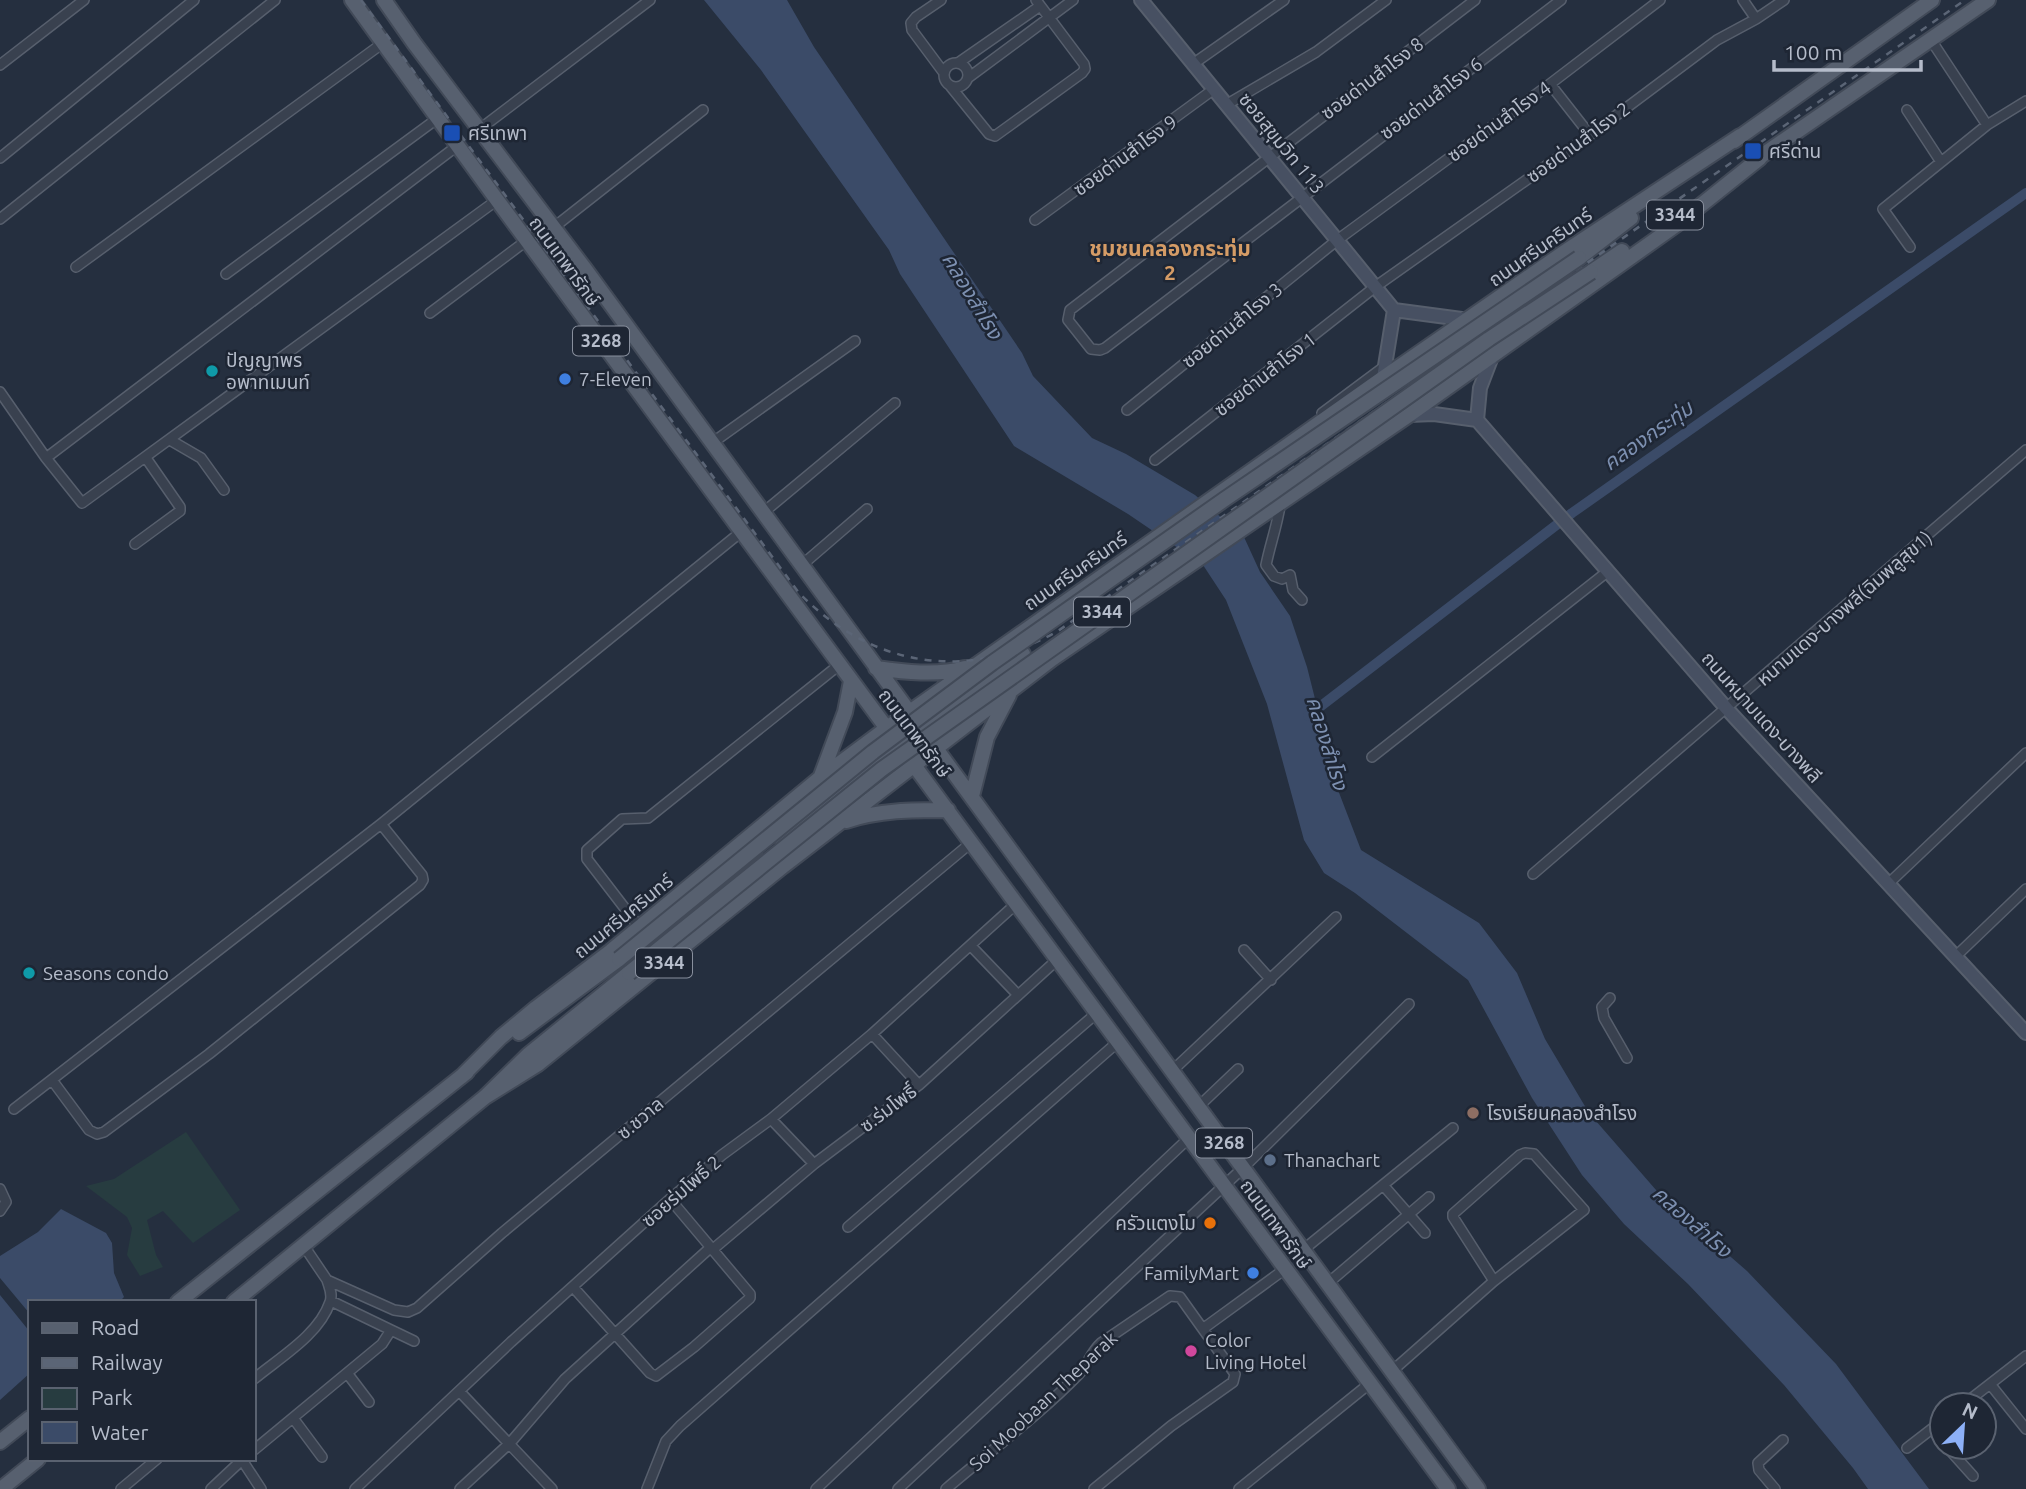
<svg xmlns="http://www.w3.org/2000/svg" width="2026" height="1489" font-family="Ubuntu,'Noto Sans Thai',sans-serif">
  <rect width="100%" height="100%" fill="#252f3f"/>
  <path fill="#273c40" d="M186 1132 240 1210 193 1243 163 1211 147 1220 156 1255 163 1267 140 1276 127 1255 132 1228 127 1217 86 1186 114 1179Z"/>
  <path fill="#3b4b68" d="M704 0H787L814 47 1022 353 1033 376 1092 438 1126 454 1195 495 1244 537 1260 572 1290 616 1307 667 1338 790 1361 850 1479 923 1517 973 1545 1039 1589 1113 1663 1198 1747 1271 1836 1364 1929 1489H1868L1853 1468 1784 1385 1688 1284 1624 1224 1582 1175 1532 1098 1468 980 1355 893 1324 873 1304 840 1267 704 1226 600 1203 565 1128 514 1014 446 900 274 889 250 761 70Z
    M61 1209 106 1233 112 1243 114 1273 124 1297 119 1302H30V1314L0 1278V1256L38 1232Z
    M0 1295 30 1332V1373L0 1400Z"/>
  <g fill="none" stroke-linecap="round" stroke-linejoin="round">
    <path stroke="#3b4b68" stroke-width="10" d="M1308 716 1572 513 2026 193"/>
    <g stroke="#575f6d" stroke-width="12">
      <path id="street" d="M941 0 916 17 911 23 912 30 944 73
        M1475 0 1070 310 1068 320 1091 349 1100 350 1105 348 1561 0
        M1743 0 1756 19
        M1931 40 1987 125 2026 101
        M944 75a12 12 0 1 1 24 0a12 12 0 1 1-24 0Z
        M958 63 1040 6
        M1193 64 1284 0
        M0 65 84 0
        M968 78 1073 0
        M1550 84 1590 135
        M951 87 989 134 995 136 1082 73 1085 69 1084 64 1036 0
        M1226 105 1316 52 1386 0
        M1907 110 1941 162
        M480 129 650 0
        M457 146 46 458 82 503 497 200
        M0 158 194 0
        M0 219 275 0
        M1035 220 1214 89
        M1910 247 1883 209 1987 125
        M76 267 383 43
        M226 274 438 118
        M430 313 526 241 553 228 703 110
        M0 392 46 458
        M1127 410 1336 241 1550 84 1660 0
        M1322 413 1385 366
        M170 440 201 458 224 490
        M712 443 855 341
        M1155 460 1375 287 1590 135 1717 40 1756 19 1784 0
        M1280 506C1277 526 1270 545 1266 565L1274 576 1282 579 1290 575 1293 590 1302 600
        M764 512 895 403
        M135 544 180 511V507L146 458
        M802 565 867 509
        M1372 757 1607 572
        M1533 874 2026 450
        M1888 884 2026 753
        M640 928 587 859V850L622 819 648 818 839 665
        M971 946 1018 995
        M1244 950 1271 980
        M1955 957 2026 889
        M1610 998 1602 1007 1604 1018 1627 1058
        M872 1034 919 1085
        M1172 1071 1336 917
        M52 1080 89 1130 97 1134 104 1132 209 1054 420 885 423 880 422 875 381 824
        M1198 1107 1238 1069
        M14 1109 381 824 741 532
        M771 1119 814 1164
        M1383 1185 1425 1233
        M0 1189 6 1202 0 1211
        M848 1227 1098 1012
        M304 1246 327 1280 394 1310 408 1312 417 1308 502 1233 972 842
        M712 1250 814 1164 919 1085 1058 959
        M1303 1250 1453 1128
        M1327 1284 1429 1197
        M573 1287 650 1373 656 1376 694 1347 750 1298V1294L670 1199
        M1204 1328 1285 1269
        M391 1330 414 1341
        M1391 1372 1494 1281 1584 1210 1534 1154 1525 1153 1520 1155 1453 1214V1217L1494 1281
        M347 1373 369 1402
        M254 1379C279 1358 319 1335 330 1302 333 1294 329 1287 327 1280
        M1990 1384 2026 1429
        M460 1392 552 1489
        M1963 1405 2026 1356
        M293 1418 322 1457
        M1932 1429 1942 1441
        M1947 1447 1973 1476
        M1907 1448 1942 1421
        M254 1450 382 1344 391 1330 331 1301
        M242 1460 261 1489
        M121 1489 157 1459
        M211 1489 243 1459
        M355 1489 511 1342 670 1199 722 1155 771 1119 872 1034 1017 903
        M460 1489 510 1443 565 1379 710 1248
        M647 1489 666 1441 680 1426 1119 1041
        M816 1489 1190 1137
        M898 1489 1243 1168 1409 1004
        M946 1489C990 1451 1038 1416 1079 1374 1088 1364 1091 1352 1101 1343L1170 1296 1180 1297 1235 1374 1233 1382 1171 1426 1094 1489
        M1239 1489 1369 1384
        M1775 1489 1759 1470 1758 1463 1783 1440"/>
    </g>
    <g stroke="#575f6d" stroke-width="16">
      <path id="secondary" d="M1141 0 1394 310 1469 320
        M1383 378 1394 310
        M1409 415 1434 414 1477 420 1727 709 2026 1033
        M1477 420 1480 388 1493 354"/>
    </g>
    <g stroke="#424a58" stroke-width="18">
      <path id="primary" d="M352 0 497 200 1448 1489
        M384 0 414 43 585 269 1478 1489
        M1734 141 1932 0
        M1754 161 1988 0
        M1579 258 1631 218
        M1591 272 1622 251
        M876 668C904 672 937 676 965 668
        M821 776 845 712 851 681
        M972 796 987 737 1009 695
        M846 821C879 810 913 810 948 810
        M781 838 899 745 1023 654
        M519 1033 619 959
        M461 1077 501 1037 536 1008 611 951 820 778 887 728 1383 378 1569 249 1740 136
        M485 1097 538 1064 782 867 1052 659 1409 415 1676 225 1760 158
        M178 1302 467 1072
        M234 1302 485 1097 528 1055 629 973
        M0 1442 30 1418
        M1 1489 38 1459"/>
    </g>
    <use href="#street" stroke="#39414f" stroke-width="9"/>
    <use href="#secondary" stroke="#475062" stroke-width="12"/>
    <use href="#primary" stroke="#57606f" stroke-width="14"/>
    <path stroke="#5b6576" stroke-width="2.5" stroke-dasharray="7 7" stroke-linecap="butt" d="M361 0 799 593C872 667 966 683 1058 631L1965 0"/>
    <g stroke="#424a58" stroke-width="18" stroke-linecap="butt">
      <path id="primary-bridge" d="M619 959 873 752 992 663 1225 499 1579 258
        M629 973 882 769 1489 339 1591 272"/>
    </g>
    <use href="#primary-bridge" stroke="#57606f" stroke-width="14"/>
  </g>
  <g fill="#1a4fb4" stroke="#1e2634" stroke-width="2.5">
    <rect x="443" y="124" width="18" height="18" rx="3.5"/>
    <rect x="1744" y="142" width="18" height="18" rx="3.5"/>
  </g>
  <g fill="#0f9aa8" stroke="#1e2634" stroke-width="2.5">
    <circle cx="212" cy="371" r="7"/>
    <circle cx="29" cy="973" r="7"/>
  </g>
  <g fill="#3f7fe0" stroke="#1e2634" stroke-width="2.5">
    <circle cx="565" cy="379" r="7"/>
    <circle cx="1253" cy="1273" r="7"/>
  </g>
  <circle fill="#8d6e63" stroke="#1e2634" stroke-width="2.5" cx="1473" cy="1113" r="7"/>
  <circle fill="#5c6f8a" stroke="#1e2634" stroke-width="2.5" cx="1270" cy="1160" r="7"/>
  <circle fill="#e8710a" stroke="#1e2634" stroke-width="2.5" cx="1210" cy="1223" r="7"/>
  <circle fill="#d1479c" stroke="#1e2634" stroke-width="2.5" cx="1191" cy="1351" r="7"/>
  <g text-anchor="middle" stroke-width="5" stroke-linejoin="round" paint-order="stroke">
    <g fill="#1e2634" stroke="#888f9d" stroke-width="2">
      <rect x="1647" y="200.5" width="56" height="29" rx="5"/>
      <rect x="573" y="326.5" width="56" height="29" rx="5"/>
      <rect x="1074" y="597.5" width="56" height="29" rx="5"/>
      <rect x="636" y="948.5" width="56" height="29" rx="5"/>
      <rect x="1196" y="1128.5" width="56" height="29" rx="5"/>
    </g>
    <g font-size="18" font-weight="bold" fill="#b5bcca">
      <text x="1675" y="221">3344</text>
      <text x="601" y="347">3268</text>
      <text x="1102" y="618">3344</text>
      <text x="664" y="969">3344</text>
      <text x="1224" y="1149">3268</text>
    </g>
    <g font-size="19" fill="#b5bcca" stroke="#1e2634">
      <text transform="translate(1372 78) rotate(-37)" y="7">ซอยด่านสำโรง 8</text>
      <text transform="translate(1431 98) rotate(-37)" y="7">ซอยด่านสำโรง 6</text>
      <text transform="translate(1499 121) rotate(-36)" y="7">ซอยด่านสำโรง 4</text>
      <text transform="translate(1578 142) rotate(-36)" y="7">ซอยด่านสำโรง 2</text>
      <text transform="translate(1282 143) rotate(51)" y="7">ซอยสุขุมวิท 113</text>
      <text transform="translate(1125 155) rotate(-36)" y="7">ซอยด่านสำโรง 9</text>
      <text transform="translate(1540 247) rotate(-35)" y="7">ถนนศรีนครินทร์</text>
      <text transform="translate(565 261) rotate(54)" y="7">ถนนเทพารักษ์</text>
      <text transform="translate(1232 325) rotate(-39)" y="7">ซอยด่านสำโรง 3</text>
      <text transform="translate(1265 374) rotate(-38)" y="7">ซอยด่านสำโรง 1</text>
      <text transform="translate(1075 571) rotate(-35)" y="7">ถนนศรีนครินทร์</text>
      <text transform="translate(1844 608) rotate(-41)" y="7">หนามแดง-บางพลี(ฉิมพลูสุข1)</text>
      <text transform="translate(1762 717) rotate(48)" y="7">ถนนหนามแดง-บางพลี</text>
      <text transform="translate(915 733) rotate(53)" y="7">ถนนเทพารักษ์</text>
      <text transform="translate(623 916) rotate(-39)" y="7">ถนนศรีนครินทร์</text>
      <text transform="translate(888 1108) rotate(-37)" y="7">ซ.ร่มโพธิ์</text>
      <text transform="translate(640 1118) rotate(-40)" y="7">ซ.ชวาล</text>
      <text transform="translate(681 1191) rotate(-41)" y="7">ซอยร่มโพธิ์ 2</text>
      <text transform="translate(1276 1224) rotate(54)" y="7">ถนนเทพารักษ์</text>
      <text transform="translate(1043 1401) rotate(-43)" y="7">Soi Moobaan Theparak</text>
    </g>
    <g font-size="19" fill="#b5bcca" stroke="#1e2634" text-anchor="start">
      <text x="468" y="140">ศรีเทพา</text>
      <text x="1769" y="158">ศรีด่าน</text>
      <text x="226" y="367">ปัญญาพร<tspan x="226" dy="22">อพาทเมนท์</tspan></text>
      <text x="579" y="386">7-Eleven</text>
      <text x="43" y="980">Seasons condo</text>
      <text x="1487" y="1120">โรงเรียนคลองสำโรง</text>
      <text x="1284" y="1167">Thanachart</text>
      <text x="1196" y="1230" text-anchor="end">ครัวแตงโม</text>
      <text x="1239" y="1280" text-anchor="end">FamilyMart</text>
      <text x="1205" y="1347">Color<tspan x="1205" dy="22">Living Hotel</tspan></text>
    </g>
    <g font-size="21" font-weight="bold" fill="#d59c66" stroke="#1e2634">
      <text x="1170" y="256">ชุมชนคลองกระทุ่ม<tspan x="1170" dy="24">2</tspan></text>
    </g>
    <g font-size="21" font-style="italic" fill="#7d90b1" stroke="#1e2634">
      <text transform="translate(972 296) rotate(59)" y="7">คลองสำโรง</text>
      <text transform="translate(1648 436) rotate(-35)" y="7">คลองกระทุ่ม</text>
      <text transform="translate(1327 743) rotate(73)" y="7">คลองสำโรง</text>
      <text transform="translate(1692 1222) rotate(41)" y="7">คลองสำโรง</text>
    </g>
  </g>
  <rect x="28" y="1300" width="228" height="161" fill="#1e2634" stroke="#5a6270" stroke-width="2"/>
  <rect x="42" y="1323" width="35" height="10" fill="#57606f" stroke="#5a6270" stroke-width="2"/>
  <text x="91" y="1335" font-size="21" fill="#b5bcca">Road</text>
  <rect x="42" y="1358" width="35" height="10" fill="#5b6576" stroke="#5a6270" stroke-width="2"/>
  <text x="91" y="1370" font-size="21" fill="#b5bcca">Railway</text>
  <rect x="42" y="1388" width="35" height="21" fill="#273c40" stroke="#5a6270" stroke-width="2"/>
  <text x="91" y="1405" font-size="21" fill="#b5bcca">Park</text>
  <rect x="42" y="1422" width="35" height="21" fill="#3b4b68" stroke="#5a6270" stroke-width="2"/>
  <text x="91" y="1440" font-size="21" fill="#b5bcca">Water</text>
  <g transform="translate(1963 1426) rotate(25)"><circle r="33" fill="#1e2634" stroke="#5a6270" stroke-width="2"/>
  <path d="M0-5L12 26L0 18L-12 26Z" fill="#8db0f7"/>
  <text y="-10" font-size="19" font-weight="bold" text-anchor="middle" fill="#b5bcca">N</text>
  </g>
  <path d="M1774 60v10h147v-10" fill="none" stroke="#b5bcca" stroke-width="3.5"/>
  <text x="1784" y="60" font-size="21" fill="#b5bcca" stroke="#1e2634" stroke-width="5" paint-order="stroke">100 m</text>
</svg>
